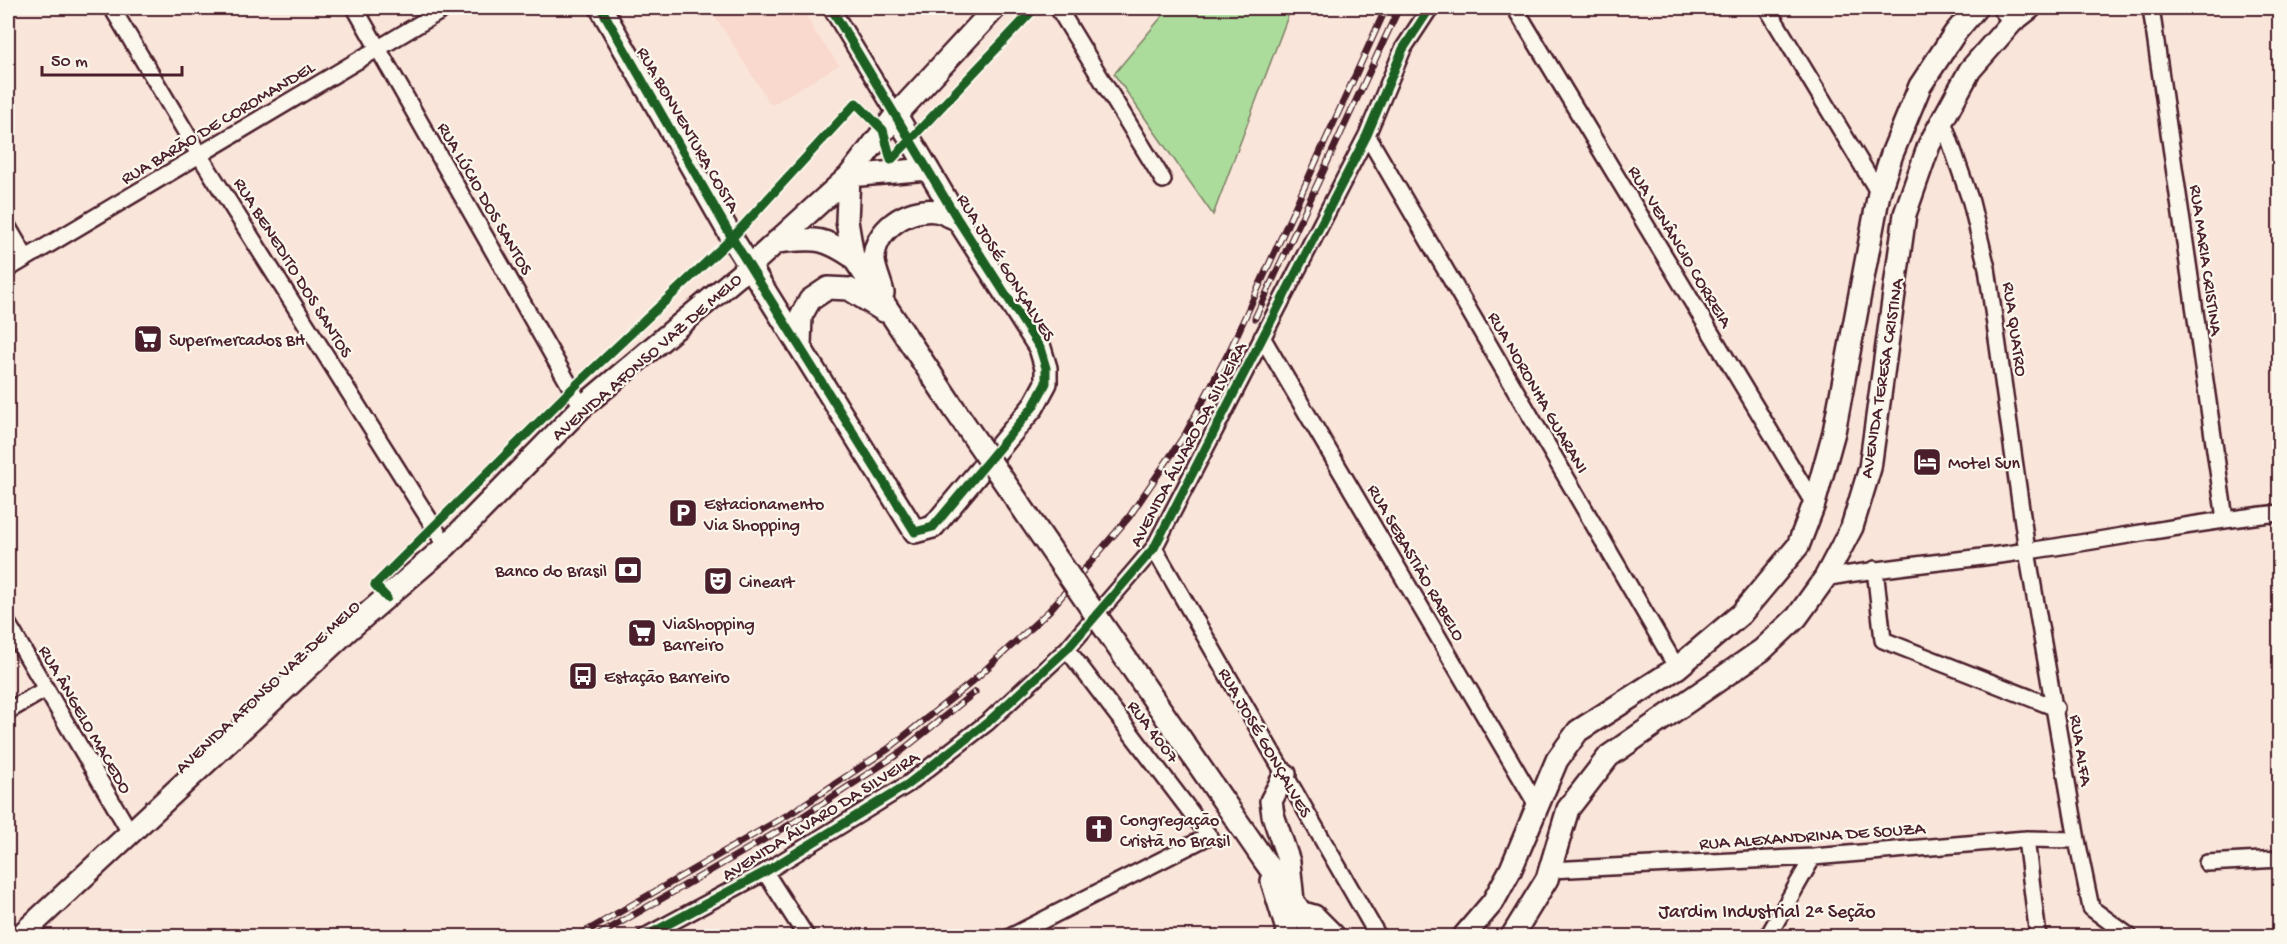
<svg xmlns="http://www.w3.org/2000/svg" width="2287" height="944" font-family="'Gochi Hand',sans-serif">
  <rect width="100%" height="100%" fill="#fae5da"/>
  <filter id="ink" filterUnits="userSpaceOnUse"><feTurbulence type="fractalNoise" baseFrequency=".0167" numOctaves="2"/><feDisplacementMap in="SourceGraphic" scale="12" xChannelSelector="R" yChannelSelector="G"/><feConvolveMatrix kernelMatrix="1 2 1 2 8 2 1 2 1" color-interpolation-filters="sRGB"/></filter>
  <g filter="url(#ink)">
    <path fill="#f9d8cd" d="M710 8H802L815 32 839 65 771 105Z"/>
    <path fill="#acdc9c" stroke="#7b7e64" stroke-width="1.5" d="M1169 8H1291L1213 215 1114 74Z"/>
    <g fill="none" stroke-linecap="round" stroke-linejoin="round">
      <g stroke="#4a1f2b" stroke-width="20">
        <path id="street" d="M112 8 200 156 446 546
          M355 8 582 407
          M831 8 896 115
          M1058 8 1163 180
          M1515 8 1814 504
          M1767 8 1879 193
          M2000 8 2012 22
          M2151 8 2225 519
          M1942 118 1971 202 1987 268 2027 551 2077 840 2091 908 2129 936
          M1367 135 1677 668
          M8 227 26 258
          M8 269 446 8
          M1262 337 1538 807
          M1154 548 1378 936
          M1875 569 1883 640 2056 708
          M1825 578C1892 566 1960 561 2028 551 2112 539 2195 522 2280 513
          M8 624 131 834
          M8 711 46 689
          M2026 839 2038 936
          M2207 863 2280 859
          M1550 870 1813 857 2026 839 2077 840
          M765 872 806 936
          M646 936 765 872 908 784 988 722 1067 649 1154 548 1367 135 1403 49 1430 8
          M1012 936 1209 836 1067 649
          M1768 936 1813 857"/>
      </g>
      <g stroke="#4a1f2b" stroke-width="26">
        <path id="secondary" d="M601 8 732 238 915 532 933 527 1033 407 1046 383V368L1040 348 958 220 896 115
          M849 176 847 221 853 257
          M849 176 928 169
          M776 242C814 239 820 235 853 257L955 410
          M883 293C881 283 875 271 874 261 873 230 908 207 936 211 943 212 951 217 958 220
          M800 345 801 316 810 300 828 288 849 289 884 311
          M1285 774 1271 801 1273 815 1289 862 1293 901
          M1264 860 1300 911 1315 936
          M1272 881 1289 936
          M1307 914 1314 916 1334 936
          M20 936 346 632 446 546 582 407 750 266 849 176 896 115 995 8
          M1464 936 1493 902 1511 869 1557 760 1578 731 1677 668 1741 614 1798 546 1814 504 1834 432 1879 193 1892 154 1920 86 1955 33 1976 8
          M1512 936 1547 879 1568 809 1609 756 1762 650 1797 617 1825 578 1852 527 1870 468 1905 214 1929 145 1970 70 2012 22 2030 8"/>
      </g>
      <use href="#street" stroke="#fbf7ec" stroke-width="15"/>
      <use href="#secondary" stroke="#fbf7ec" stroke-width="21"/>
      <g stroke="#4a1f2b" stroke-width="7">
        <path id="rail" d="M1255 318 1399 8
          M578 936 791 813 888 749 972 682 1049 611 1129 517 1186 433 1230 350 1386 8
          M597 936 796 821 895 756 975 692"/>
      </g>
      <use href="#rail" stroke="#fbf7ec" stroke-width="4.5" stroke-dasharray="14" stroke-linecap="butt"/>
      <g stroke="#4a1f2b" stroke-width="26" stroke-linecap="butt">
        <path id="secondary-bridge" d="M955 410 1264 860"/>
      </g>
      <use href="#secondary-bridge" stroke="#fbf7ec" stroke-width="21"/>
      <g stroke="#fbf7ec" stroke-width="13">
        <path id="cycleway" d="M601 8 732 238 915 532 933 527 1033 407 1046 383V368L1040 348 958 220 831 8
          M387 598 375 585 389 571 572 389 732 238 856 103 883 130 891 160 1035 8
          M646 936 765 872 908 784 988 722 1067 649 1154 548 1367 135 1403 49 1430 8"/>
      </g>
      <use href="#cycleway" stroke="#1b5e20" stroke-width="9"/>
    </g>
  </g>
  <defs>
    <g id="supermarket-square" transform="scale(1.5)"><rect x="-9" y="-9" width="18" height="18" rx="4" fill="#4a1f2b" stroke="#fbf7ec"/><path d="M-6-5.5h2.5l.6 2H6L4.5 2H-2.5L-4.4-4H-6ZM-1.5 3.2a1.3 1.3 0 1 0 .1 0ZM3 3.2a1.3 1.3 0 1 0 .1 0Z" fill="#fff"/></g>
    <g id="hotel-square" transform="scale(1.5)"><rect x="-9" y="-9" width="18" height="18" rx="4" fill="#4a1f2b" stroke="#fbf7ec"/><path d="M-6-4.5h1.5V1H6V5H4.5V3h-9V5H-6ZM-4 0a1.8 1.8 0 1 1 3.6 0ZM.5 0V-2.5h3Q6-2.5 6 0Z" fill="#fff"/></g>
    <g id="parking-square" transform="scale(1.5)"><rect x="-9" y="-9" width="18" height="18" rx="4" fill="#4a1f2b" stroke="#fbf7ec"/><path d="M-3.5-5.5H1a3.5 3.5 0 0 1 0 7H-1V5.5H-3.5ZM-1-3.4V-.6H.8a1.4 1.4 0 0 0 0-2.8Z" fill="#fff"/></g>
    <g id="bank-square" transform="scale(1.5)"><rect x="-9" y="-9" width="18" height="18" rx="4" fill="#4a1f2b" stroke="#fbf7ec"/><path d="M-6-4H6V4H-6ZM0-2.3a2.3 2.3 0 1 0 0 4.6a2.3 2.3 0 1 0 0-4.6Z" fill="#fff"/></g>
    <g id="theatre-square" transform="scale(1.5)"><rect x="-9" y="-9" width="18" height="18" rx="4" fill="#4a1f2b" stroke="#fbf7ec"/><path d="M-5-5.5Q0-4 5-5.5V0Q5 5 0 6Q-5 5-5 0ZM-3.3-2.5H-1v1.5H-3.3ZM1-2.5H3.3v1.5H1ZM-2.8 1Q0 5.5 2.8 1Z" fill="#fff"/></g>
    <g id="bus-square" transform="scale(1.5)"><rect x="-9" y="-9" width="18" height="18" rx="4" fill="#4a1f2b" stroke="#fbf7ec"/><path d="M-5-6H5V4H4V6H2V4H-2V6H-4V4H-5ZM-3.5-4V0h7V-4ZM-3.5 1.2v1.5H-2V1.2ZM2 1.2v1.5H3.5V1.2Z" fill="#fff"/></g>
    <g id="church-square" transform="scale(1.5)"><rect x="-9" y="-9" width="18" height="18" rx="4" fill="#4a1f2b" stroke="#fbf7ec"/><path d="M-1.2-6h2.4v3.5h3.3v2.4h-3.3V6h-2.4V-.1h-3.3v-2.4h3.3Z" fill="#fff"/></g>
  </defs>
  <g fill-rule="evenodd">
    <use href="#supermarket-square" x="148" y="339"/>
    <use href="#hotel-square" x="1927" y="462"/>
    <use href="#parking-square" x="683" y="513"/>
    <use href="#bank-square" x="628" y="570"/>
    <use href="#theatre-square" x="718" y="581"/>
    <use href="#supermarket-square" x="642" y="633"/>
    <use href="#bus-square" x="583" y="676"/>
    <use href="#church-square" x="1099" y="829"/>
  </g>
  <g text-anchor="middle" stroke-width="4.5" stroke-linejoin="round" paint-order="stroke">
    <g font-size="18" fill="#4a1f2b" stroke="#fbf7ec">
      <text transform="translate(217 122) rotate(-31)" y="6">RUA BARÃO DE COROMANDEL</text>
      <text transform="translate(689 129) rotate(60)" y="6">RUA BONVENTURA COSTA</text>
      <text transform="translate(486 198) rotate(60)" y="6">RUA LÚCIO DOS SANTOS</text>
      <text transform="translate(1681 246) rotate(59)" y="6">RUA VENÂNCIO CORREIA</text>
      <text transform="translate(2207 260) rotate(82)" y="6">RUA MARIA CRISTINA</text>
      <text transform="translate(294 267) rotate(58)" y="6">RUA BENEDITO DOS SANTOS</text>
      <text transform="translate(1007 267) rotate(58)" y="6">RUA JOSÉ GONÇALVES</text>
      <text transform="translate(2016 329) rotate(82)" y="6">RUA QUATRO</text>
      <text transform="translate(646 356) rotate(-41)" y="6">AVENIDA AFONSO VAZ DE MELO</text>
      <text transform="translate(1881 378) rotate(-81)" y="6">AVENIDA TERESA CRISTINA</text>
      <text transform="translate(1539 392) rotate(60)" y="6">RUA NORONHA GUARANI</text>
      <text transform="translate(1187 444) rotate(-62)" y="6">AVENIDA ÁLVARO DA SILVEIRA</text>
      <text transform="translate(1417 562) rotate(60)" y="6">RUA SEBASTIÃO RABELO</text>
      <text transform="translate(267 686) rotate(-43)" y="6">AVENIDA AFONSO VAZ DE MELO</text>
      <text transform="translate(86 719) rotate(60)" y="6">RUA ÂNGELO MACEDO</text>
      <text transform="translate(1154 731) rotate(53)" y="6">RUA 4007</text>
      <text transform="translate(1266 742) rotate(60)" y="6">RUA JOSÉ GONÇALVES</text>
      <text transform="translate(2082 750) rotate(81)" y="6">RUA ALFA</text>
      <text transform="translate(820 815) rotate(-32)" y="6">AVENIDA ÁLVARO DA SILVEIRA</text>
      <text transform="translate(1812 835) rotate(-4)" y="6">RUA ALEXANDRINA DE SOUZA</text>
    </g>
    <g font-size="18" fill="#4a1f2b" stroke="#fbf7ec" text-anchor="start">
      <text x="169" y="345">Supermercados BH</text>
      <text x="1948" y="468">Motel Sun</text>
      <text x="704" y="509">Estacionamento<tspan x="704" dy="21">Via Shopping</tspan></text>
      <text x="607" y="576" text-anchor="end">Banco do Brasil</text>
      <text x="739" y="587">Cineart</text>
      <text x="663" y="629">ViaShopping<tspan x="663" dy="21">Barreiro</tspan></text>
      <text x="604" y="682">Estação Barreiro</text>
      <text x="1120" y="825">Congregação<tspan x="1120" dy="21">Cristã no Brasil</tspan></text>
    </g>
    <g font-size="20" fill="#4a1f2b" stroke="#fbf7ec">
      <text x="1767" y="917">Jardim Industrial 2ª Seção</text>
    </g>
  </g>
  <rect width="2287" height="944" fill="none" stroke="#fbf7ec" stroke-width="30"/>
  <rect x="15" y="15" width="2257" height="914" fill="none" stroke="#4a1f2b" stroke-width="2" filter="url(#ink)"/>
  <path d="M42 66v9h140v-9" fill="none" stroke="#4a1f2b" stroke-width="3"/>
  <text x="51" y="66" font-size="18" fill="#4a1f2b" stroke="#fbf7ec" stroke-width="4.5" paint-order="stroke">50 m</text>
</svg>
